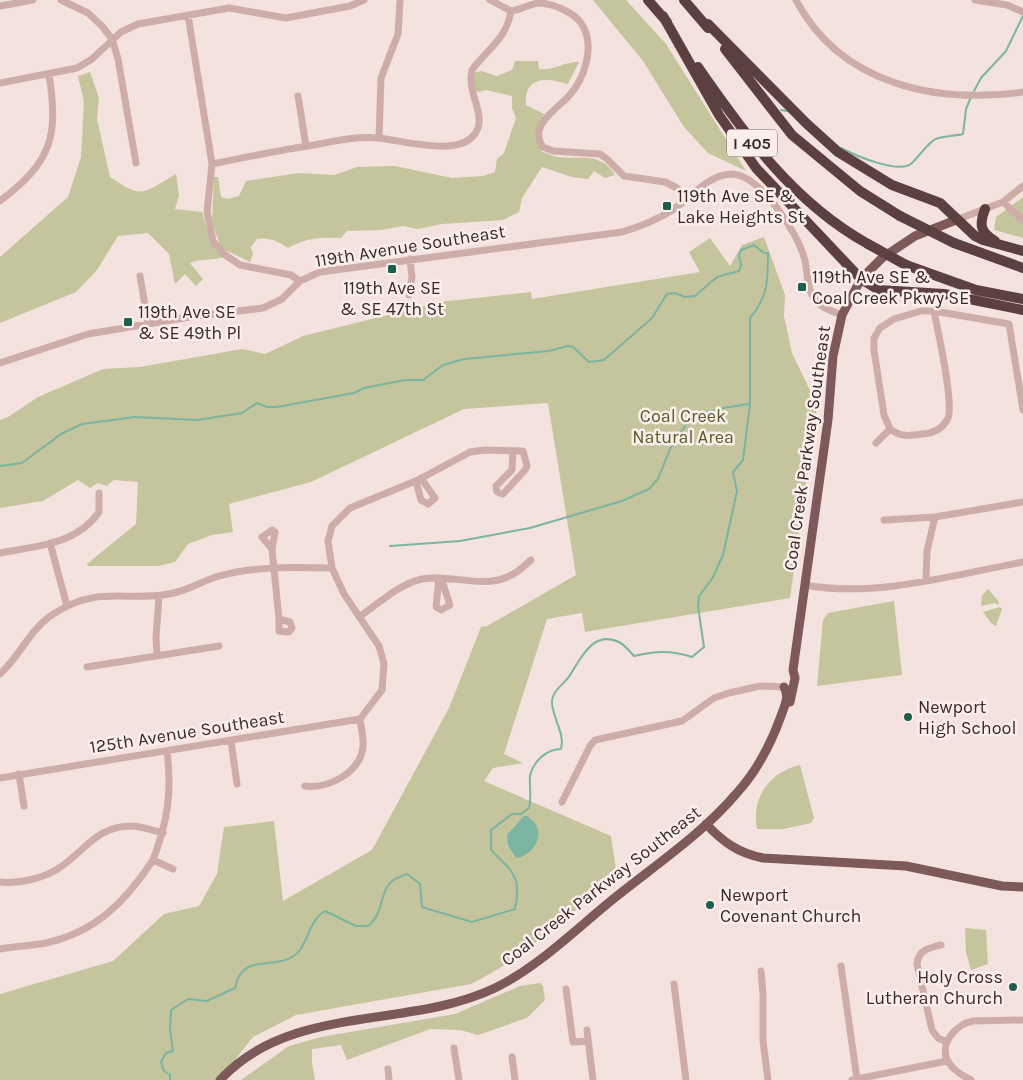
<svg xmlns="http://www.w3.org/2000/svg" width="1023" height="1080" font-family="Karla,sans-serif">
  <rect width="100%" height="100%" fill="#f4e2de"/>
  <path fill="#c4c59c" d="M593 0H626L666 44 746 171 708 153 684 127 643 61Z
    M515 61H538L539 69C554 71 565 61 579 62L568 84C546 77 524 76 526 105L544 114 536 135 542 152C547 153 552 156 557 157 580 160 601 151 615 175L605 178 594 171 588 179 572 177 542 167 522 198 519 212 503 220 442 224 418 229 403 226 381 230 347 231 341 238C320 237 306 238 288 248 278 241 269 237 257 239L251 247 253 254 250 262 221 248 212 222 214 177H218L221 197 228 199 239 196 246 181 299 173 334 175 357 167 395 166 452 178 483 176 495 172 497 159 504 153 516 118 512 108V96L486 90 479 92 472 89V77L476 72 481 71 497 76 512 70Z
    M90 72 99 98 97 119 110 177C143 200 143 193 176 174L179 195 175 209 202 212 211 243 224 257C212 261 201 258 190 263L203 279 196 286 185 274 175 284 169 254 148 233 118 236 97 270 76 292 0 323V257L68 197 81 157 84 102 78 76Z
    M1023 197V238L994 230 996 217Z
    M764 237 785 295 784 316 792 353 817 405 790 598 585 632 582 613 547 619 504 754 523 763 493 768 484 781 611 836 617 876C570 913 525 958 471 984L296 1015 253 1037 219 1080H0V994L113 961 164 914 199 906 217 874 224 827 274 821 283 901 372 850 449 708 481 627 487 626 576 575 548 403 464 409 311 482 229 504 233 532 212 535 188 544 175 562 158 566H88L87 564 136 524 138 482 114 480 107 486 98 483 90 488 78 480 43 501 0 508V420L8 417 38 397 103 369 140 367 242 349 265 354 303 336 440 302 531 292 532 299 700 272 689 252 710 238 730 266 742 245Z
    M988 589 999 602 998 605 995 603 981 606 982 595Z
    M894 601 902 675 817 686 823 620 828 613Z
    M1000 607 1002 609 996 626 991 623 983 612Z
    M800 765 814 818 811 823 783 829H757C751 798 769 772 800 765Z
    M965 928 986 930 988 964 971 970 966 952Z
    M540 983 543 986 545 1000 527 1018 478 1035 460 1030 430 1029 347 1060 341 1045 312 1049V1064L315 1080H241L289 1046 321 1037 455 1014 520 986Z"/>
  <path fill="#7bb4a3" d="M524 816H527C530 819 534 821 536 825 544 839 530 857 516 858L508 845 507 835Z"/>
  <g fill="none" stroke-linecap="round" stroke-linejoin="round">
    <path stroke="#7bb4a3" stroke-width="2" d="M973 93 981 78 1006 51 1023 16
      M781 110 788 111
      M841 148C854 155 900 175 912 163 919 157 928 142 936 139 944 136 955 136 963 134L966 109 971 97
      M0 466 22 463 61 434 82 424 135 417 197 420 242 413 257 403 267 407H277L354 393 364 388 405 380H423L443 365 464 359 549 351 568 346 573 347 589 362 604 360 652 318 667 294 675 293 685 297 695 296 717 277 739 271 741 265 739 256 741 250 754 245 764 253H768C768 280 768 297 750 318V404L743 460 733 472 737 491 723 555 712 579 699 596 698 607 704 647 692 657C670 650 656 651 634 656 630 652 625 645 619 642 593 630 581 658 570 675 565 684 551 691 552 703 553 719 565 733 561 749 546 749 533 762 530 776 529 786 532 796 529 808L521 814H512L491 830V850C512 871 522 876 515 909L472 922 422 907 420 884 407 874C402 876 396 878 392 881 379 892 384 914 368 926H356L325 911C311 919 309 937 300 950 280 975 243 948 235 988L207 1001 188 999 171 1010 170 1029 173 1051 166 1053 161 1062 164 1071 170 1075V1080
      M390 546 460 541 530 528 622 501 649 489 658 479 670 449 691 417 723 408 749 404"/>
    <path stroke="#ceada9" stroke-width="7" d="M61 0 88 13 102 26 112 39 118 59 136 163
      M490 0 511 11C521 10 530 3 540 3 554 4 573 12 581 23 596 45 585 79 568 97 559 106 544 117 540 128 537 135 539 141 543 147L553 151 600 154 607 159 624 176 665 182 677 188 688 198
      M796 0C841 85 936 104 1023 92
      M975 0 1007 5 1023 12
      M0 6 33 0
      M188 15 212 164 207 212 213 241 224 254 240 265 291 275 300 281
      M0 83 77 68 92 59 121 32 138 24 229 8 286 18 350 6 364 0
      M298 96 306 146
      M379 138 381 78 398 34 400 0
      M212 164C246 157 280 150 314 145 335 141 356 136 378 138 402 140 457 157 474 135 489 117 466 94 472 70 488 48 506 40 511 11
      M0 201C51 162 59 138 49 75
      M1003 202 1023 220
      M956 220 1003 202 1023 186
      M140 276 148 323
      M409 295 412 277 410 259
      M0 363 88 334 190 317 263 308 282 299 300 281 320 272 622 232C639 227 656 220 671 211 690 199 708 174 732 174 760 175 797 232 804 257 808 270 806 286 813 297 820 308 832 311 842 315
      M890 429C900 437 910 436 923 434 933 433 943 429 948 418 954 402 938 332 934 311
      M876 443 890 429 884 415 874 350V338L880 328 894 319 921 311H934L1009 324 1023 410
      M416 481 421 500 428 504 435 498 421 478
      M884 520 935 517 1023 502
      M50 543 67 606
      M272 549 262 537 272 530 275 532 272 549 279 619 290 622 292 628 289 632 279 631V619
      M0 553C37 546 76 545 99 512V493
      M439 578 436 607 441 610 450 605 441 578
      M926 579 927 551 935 517
      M805 585C875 598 953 575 1023 562
      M359 617C378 604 399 584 422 579 451 573 486 591 513 574 520 571 525 565 531 560
      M157 655 156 638 159 596
      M87 667 219 646
      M0 674C21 655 30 628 55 613 99 585 126 602 169 594 187 591 202 581 219 576 256 566 294 567 332 568
      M360 719 382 690 384 664 379 646 344 594 332 568 328 541 332 526 350 508 418 480 470 452 485 450 523 451 527 466 525 470 503 494 497 492 496 486 512 470 513 451
      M231 741 237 784
      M167 751C172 793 168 820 153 860L173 869
      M19 774 24 806
      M0 778 360 719
      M305 786C328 789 360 773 363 747 364 738 361 728 360 719
      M562 802 590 746 595 740 682 721 714 698 729 693 760 686 784 687
      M0 882C20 884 46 878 62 866 86 849 97 827 130 826 141 826 152 830 163 833
      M941 945C929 948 918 950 917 964L932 1030 938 1038 947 1042
      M0 949C15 946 31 946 46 943 96 932 126 901 153 860
      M841 966 857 1079
      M761 971 763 995V1041L768 1080
      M674 984 686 1080
      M566 989 573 1042 588 1041
      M587 1030 593 1080
      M454 1048 459 1080
      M512 1057 515 1080
      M388 1069 389 1080
      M852 1080 947 1061
      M971 1080C963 1076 954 1071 949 1063 937 1045 956 1024 973 1021L1023 1020"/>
    <path stroke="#7d5959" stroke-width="9" d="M790 702 795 678 793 670 828 420 833 356 842 315 861 279 882 258 915 236 956 220
      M706 824C723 842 738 853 763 858L906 866 1002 886 1023 887
      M220 1080C291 1003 407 1030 495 988 538 967 575 930 612 900 654 866 701 835 736 794 756 772 771 744 781 716 784 707 790 696 784 687"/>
    <path stroke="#5c4040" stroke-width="10" d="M648 0 667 22
      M684 0 708 28
      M663 16 719 115 756 168 861 279 879 290 944 294 1023 310
      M704 23 708 24 806 123 838 152 892 185 940 203 975 236 983 240 1023 251
      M725 49 792 135 860 191 900 216
      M698 67C745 135 794 203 868 244
      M985 209C979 225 980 232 995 241
      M954 243 1023 268
      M906 265 976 290 1023 299"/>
    <path stroke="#5c4040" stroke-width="10" d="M900 216 954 243
      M868 244 906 265"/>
  </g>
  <g fill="#1b5f4d" stroke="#fbeeeb" stroke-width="2">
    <rect x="662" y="201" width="10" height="10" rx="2.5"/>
    <rect x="387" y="264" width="10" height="10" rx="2.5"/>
    <rect x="797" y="282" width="10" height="10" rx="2.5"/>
    <rect x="123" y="317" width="10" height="10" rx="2.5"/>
    <circle cx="908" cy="717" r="5"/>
    <circle cx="710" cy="905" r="5"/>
    <circle cx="1013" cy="987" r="5"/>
  </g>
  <g text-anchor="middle" stroke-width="5" stroke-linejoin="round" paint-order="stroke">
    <rect fill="#fbeeeb" stroke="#746463" stroke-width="1" x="727" y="129.5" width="50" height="27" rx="4"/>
    <g font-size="16" font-weight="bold" fill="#3a2929">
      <text x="752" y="149">I 405</text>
    </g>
    <g font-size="18" fill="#3a2929" stroke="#fbeeeb" text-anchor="start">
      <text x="677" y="202">119th Ave SE &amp;<tspan x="677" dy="21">Lake Heights St</tspan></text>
      <text x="812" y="283">119th Ave SE &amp;<tspan x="812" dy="21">Coal Creek Pkwy SE</tspan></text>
      <text x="392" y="294" text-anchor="middle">119th Ave SE<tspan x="392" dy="21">&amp; SE 47th St</tspan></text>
      <text x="138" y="318">119th Ave SE<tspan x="138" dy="21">&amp; SE 49th Pl</tspan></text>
      <text x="918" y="713">Newport<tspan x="918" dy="21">High School</tspan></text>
      <text x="720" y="901">Newport<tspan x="720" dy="21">Covenant Church</tspan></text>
      <text x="1003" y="983" text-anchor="end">Holy Cross<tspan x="1003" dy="21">Lutheran Church</tspan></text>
    </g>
    <g font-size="18" fill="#3a2929" stroke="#fbeeeb">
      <text transform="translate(410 246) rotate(-9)" y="6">119th Avenue Southeast</text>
      <text transform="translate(807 448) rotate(-82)" y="6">Coal Creek Parkway Southeast</text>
      <text transform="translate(187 732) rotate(-9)" y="6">125th Avenue Southeast</text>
      <text transform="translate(601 886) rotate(-38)" y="6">Coal Creek Parkway Southeast</text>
    </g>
    <g font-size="18" fill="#595a2b" stroke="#fbeeeb">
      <text x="683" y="422">Coal Creek<tspan x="683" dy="21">Natural Area</tspan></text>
    </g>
  </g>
</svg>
